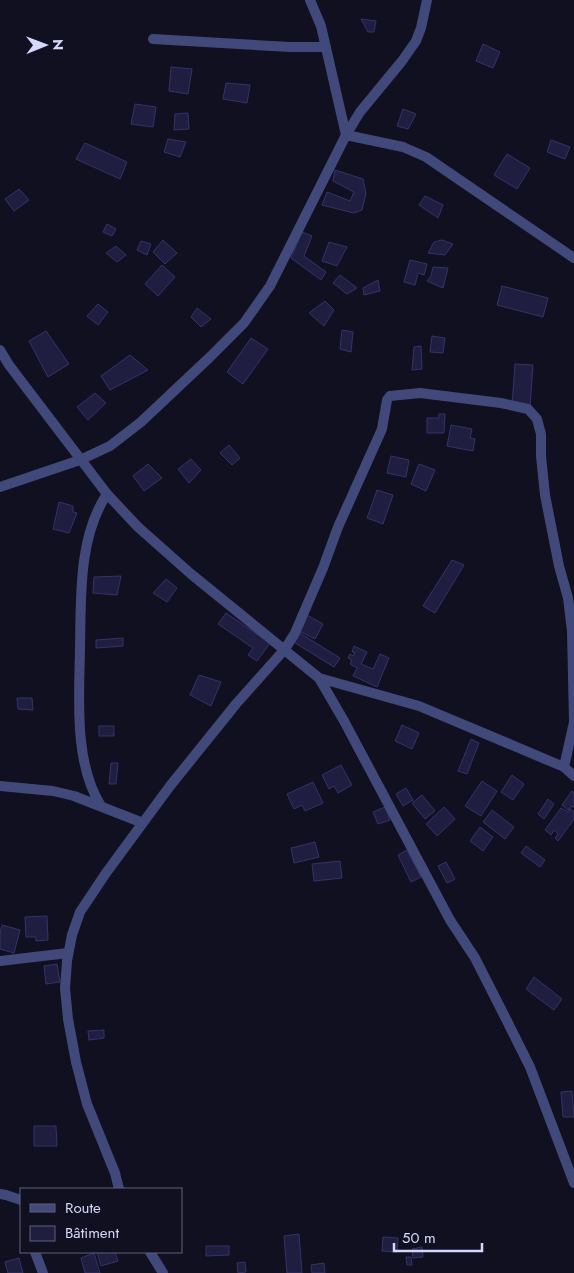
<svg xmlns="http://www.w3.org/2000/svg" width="574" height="1273" font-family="Jost,sans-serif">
  <rect width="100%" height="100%" fill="#101021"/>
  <path fill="#1f1e40" stroke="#343369" d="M361 19 376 21 374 32H368Z
    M483 44 500 52 493 68 476 61Z
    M171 67 192 69 188 94 169 91Z
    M226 83 250 85 247 103 223 99Z
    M135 104 156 107 153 127 131 124Z
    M403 109 416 114 408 129 397 126Z
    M188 113 189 129 174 130 175 114Z
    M168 139 186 142 180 157 164 152Z
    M551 140 570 147 565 159 547 152Z
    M85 143 127 162 120 179 76 159Z
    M507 154 530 168 517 189 494 175Z
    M335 170 363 179 366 194 362 210 354 213 322 205 327 192 350 201 354 192 333 181Z
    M19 189 29 200 14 211 5 199Z
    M425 196 443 205 438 218 419 205Z
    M107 224 116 229 112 236 103 232Z
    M302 232 312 236 304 256 326 272 321 280 291 258Z
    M163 240 177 253 165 264 153 252Z
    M442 240 453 244 445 255 428 253 434 242Z
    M141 241 151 244 147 255 137 250Z
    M329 242 347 247 337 266 322 261Z
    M116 246 126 255 117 262 106 253Z
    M410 260 427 264 424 275 418 273 415 285 404 282Z
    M162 265 175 277 158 296 145 284Z
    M433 267 448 268 443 288 427 281 431 276Z
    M340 275 357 288 347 294 333 283Z
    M378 280 380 291 364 295 363 288Z
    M502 286 548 298 543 317 497 305Z
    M325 301 334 310 324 326 309 313Z
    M98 304 108 312 98 325 87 316Z
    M197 308 211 319 201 327 191 317Z
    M342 330 353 332 351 352 340 349Z
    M46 331 69 364 48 377 29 341Z
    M432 336 445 338 443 353 430 352Z
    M251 338 268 349 243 384 227 372Z
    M421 346 422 369 412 370 414 347Z
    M130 355 148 370 110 390 101 376Z
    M515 364 533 365 530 406 512 405Z
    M95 393 106 403 88 420 77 407Z
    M439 414H445L444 433H427V418H439Z
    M451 425 472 429 470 438 475 439 473 451 447 446Z
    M229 445 240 458 232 465 220 453Z
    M391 456 409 460 406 477 387 473Z
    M191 459 201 470 189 483 178 469Z
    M148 464 162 478 144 491 133 476Z
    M419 464 435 470 426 491 411 484Z
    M377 490 393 495 383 524 367 518Z
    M59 502 73 506V512L77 513 69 533 53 529Z
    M452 560 464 565 435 613 423 606Z
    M121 576 117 595 93 593 94 577Z
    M166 579 177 588 167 602 153 593Z
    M226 613 270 643 257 661 248 655 253 648 218 624Z
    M307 615 323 624 315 639 299 631Z
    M298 632 340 658 334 667 292 641Z
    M123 638V646L96 648V640Z
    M354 646 367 652 361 664 373 669 380 654 389 658 377 687 353 676 357 668 350 664 352 660 348 658 350 654 353 656 355 652H352Z
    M199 675 221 682 211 706 190 695Z
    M17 698H32L33 710 18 709Z
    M402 725 419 733 412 749 395 741Z
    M99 726H114V736H99Z
    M471 739 479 743 467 774 458 771Z
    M111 763H118L116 784H109Z
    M341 765 352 785 338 793 334 786 329 789 322 775Z
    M512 775 524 784 513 800 501 792Z
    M482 781 497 791 481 816 465 806Z
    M313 782 323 803 305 811 302 805 294 809 287 794Z
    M406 788 413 800 403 806 396 794Z
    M572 791 574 793V808L572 806 568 810 562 805Z
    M422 795 435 811 425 819 412 803Z
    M548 799 554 804 544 819 538 814Z
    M385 807 390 820 378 824 373 812Z
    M444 807 455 819 437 836 426 824Z
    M561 808 568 812 570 809 574 812V819L558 841 555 838 558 834 554 830 551 835 545 830Z
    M492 810 514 827 505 839 483 822Z
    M480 827 493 837 483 851 470 841Z
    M315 842 319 857 294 863 291 848Z
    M526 846 545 860 540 867 521 853Z
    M407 850 421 877 411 882 398 855Z
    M340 861 342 878 314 881 312 864Z
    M446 862 455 879 447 883 438 866Z
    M47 916 48 940 36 941V937H26L25 917Z
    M2 925 20 930 14 953 0 949V933Z
    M57 964 60 982 46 984 44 966Z
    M534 977 562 999 554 1010 526 989Z
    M104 1030V1038L89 1040 88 1031Z
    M572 1091 574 1117H563L561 1092Z
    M34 1126H56L57 1146H34Z
    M299 1234 302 1273H287L284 1236Z
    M383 1237 398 1238 397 1252 382 1251Z
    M206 1246H229V1255L206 1256Z
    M422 1247 423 1257 413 1258 412 1249Z
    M97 1252H115L118 1261 101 1266Z
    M94 1253 100 1273H85L81 1258Z
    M406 1257H411L412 1265H407Z
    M19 1258 23 1273H8L5 1262Z
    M245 1262 246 1272 238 1273 237 1263Z
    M324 1263 325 1273H312L311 1265Z"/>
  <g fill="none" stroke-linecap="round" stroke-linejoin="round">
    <path stroke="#41497a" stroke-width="10" d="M310 0 321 26 346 135 403 147 426 157 574 258
      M153 39 290 47H326
      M0 350 9 365 107 494 138 527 191 574 319 678 344 721 450 920 475 958 506 1019 530 1067 574 1183
      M0 487 80 460 110 446 141 422 210 357 244 323 270 286 346 135 360 112 402 61 416 41 421 28 427 0
      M319 678 419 706 564 767 574 776
      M0 786 53 791 74 796 143 823
      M101 806C74 763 79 699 80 650 81 599 78 537 107 494
      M0 961 68 953
      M119 1189 115 1173 87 1104 76 1062 68 1019 65 988 67 961 72 935 80 912 106 873 170 786 236 704 285 649 295 633 323 568 338 527 382 429 387 400 390 396 420 393 501 403 528 409 537 419 541 434V456L545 495 559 566 568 598 572 631 574 722 564 767
      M0 1194 6 1195 21 1200
      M35 1252 43 1273
      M150 1252 163 1273"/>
  </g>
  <rect x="20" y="1188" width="162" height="65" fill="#101021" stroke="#5f6078"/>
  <rect x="30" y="1204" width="25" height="8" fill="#41497a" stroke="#5f6078"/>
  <text x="65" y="1213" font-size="15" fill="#d5d8fa">Route</text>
  <rect x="30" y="1226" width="25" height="15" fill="#1f1e40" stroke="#5f6078"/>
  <text x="65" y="1238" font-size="15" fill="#d5d8fa">Bâtiment</text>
  <g transform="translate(45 45) rotate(89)" stroke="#101021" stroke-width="4" paint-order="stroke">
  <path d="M0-4L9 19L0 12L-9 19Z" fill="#d5d8fa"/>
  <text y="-8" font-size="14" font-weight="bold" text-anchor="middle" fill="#d5d8fa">N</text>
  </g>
  <path d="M394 1243v8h88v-8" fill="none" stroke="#d5d8fa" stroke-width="2.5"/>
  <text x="402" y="1243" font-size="15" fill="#d5d8fa" stroke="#101021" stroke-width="4" paint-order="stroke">50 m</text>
</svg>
